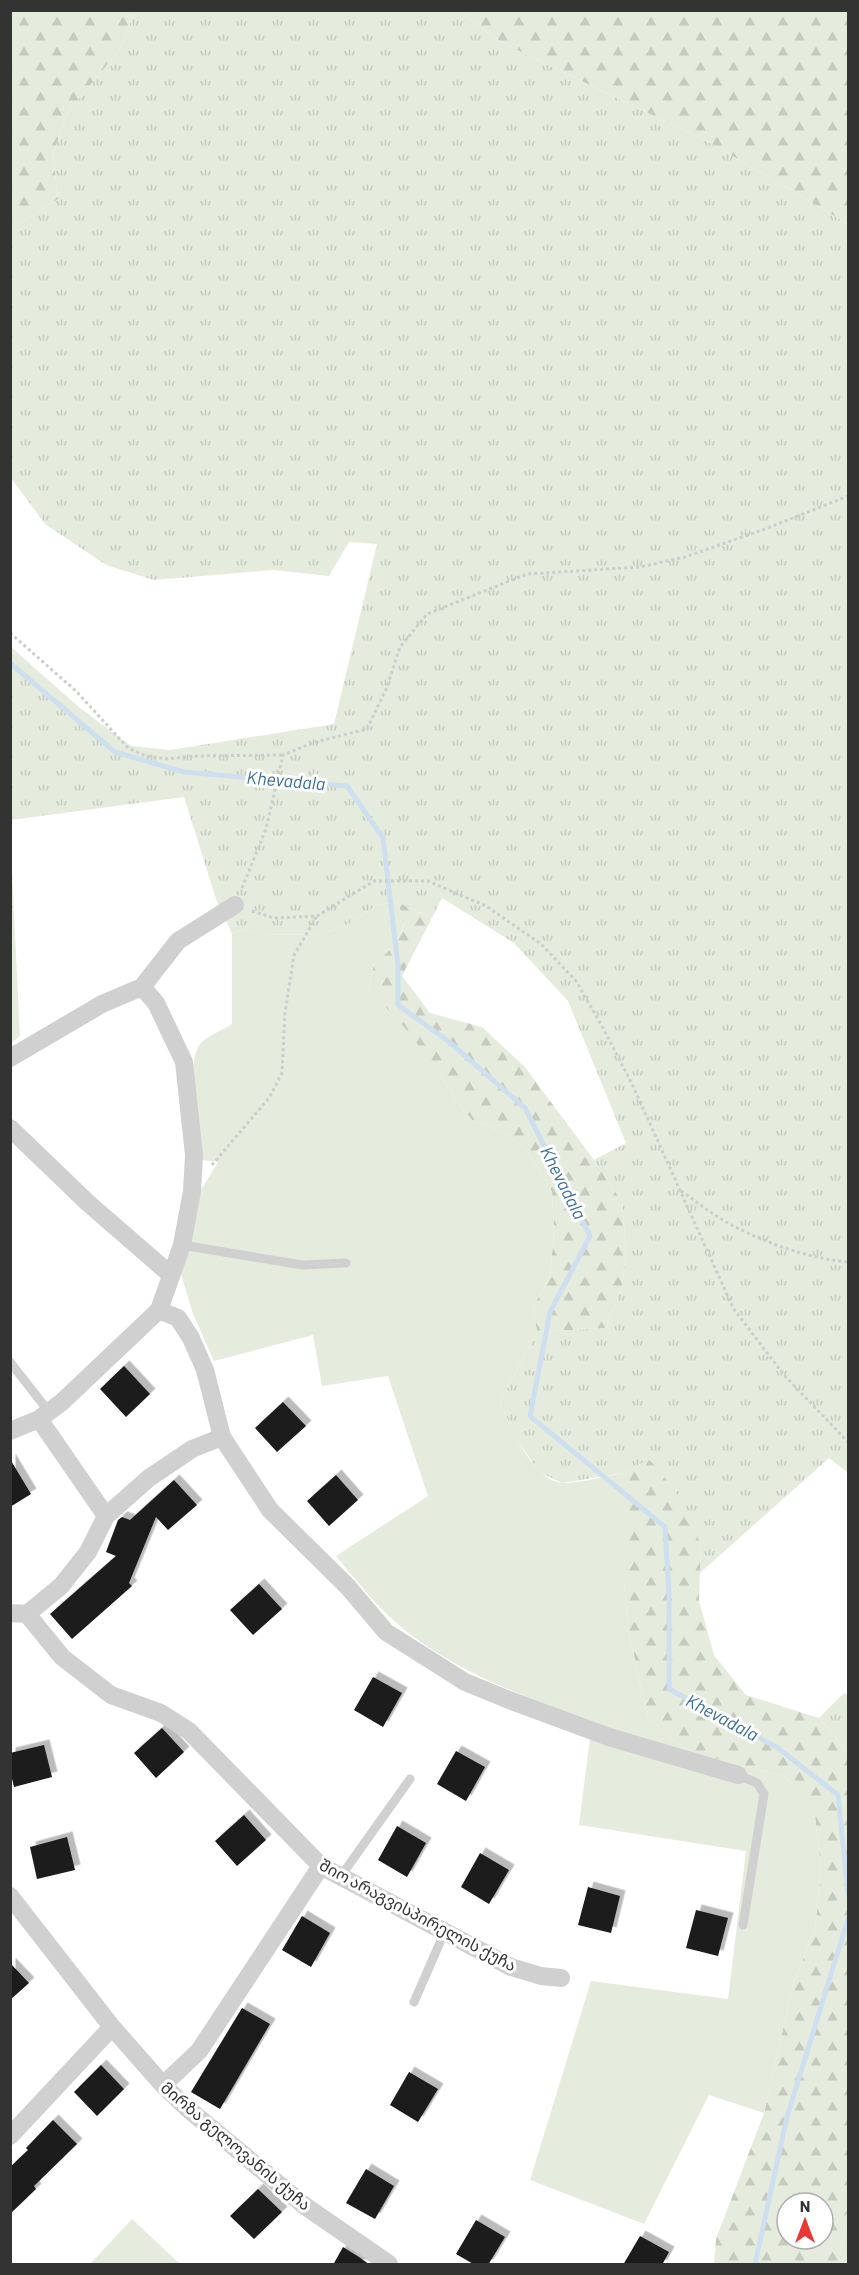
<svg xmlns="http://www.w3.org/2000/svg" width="859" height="2275" font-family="Barlow,'Noto Sans Georgian',sans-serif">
  <defs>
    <pattern id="grass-tufts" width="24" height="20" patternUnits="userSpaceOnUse" patternTransform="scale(1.5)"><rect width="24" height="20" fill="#e5ecde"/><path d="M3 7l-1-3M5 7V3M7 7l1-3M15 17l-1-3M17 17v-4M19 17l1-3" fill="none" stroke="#c5cbbf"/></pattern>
    <pattern id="forest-firs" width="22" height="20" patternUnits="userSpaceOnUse" patternTransform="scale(1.5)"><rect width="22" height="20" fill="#e5ecde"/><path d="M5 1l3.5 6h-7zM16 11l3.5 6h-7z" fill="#c5cbbf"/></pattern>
    <filter id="shadow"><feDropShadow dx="5.5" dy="-5.5" stdDeviation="0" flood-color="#0004"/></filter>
  </defs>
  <rect width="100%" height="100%" fill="#fff"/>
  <path fill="url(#grass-tufts)" d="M135 11H458L501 42 714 145 848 224V1473L829 1458 700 1573 701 1543 650 1459 624 1473 562 1483 539 1472 516 1438 500 1402 537 1332 606 1328 622 1286 626 1250 622 1202 594 1160 626 1143 568 1001 514 943 442 898 432 918 397 902 377 905 351 923 323 934 261 935 243 930 232 934 216 899 184 797 11 820V647L80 708 131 746 170 750 334 724 377 544 349 542 329 576 273 570 154 580 106 565 45 524 11 478V229L58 199 53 154 68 112 120 49Z
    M10 827 15 934H10Z
    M844 1693 848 1695V1752L819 1718Z
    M848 2205V2264H839V2263Z"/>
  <path fill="url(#forest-firs)" fill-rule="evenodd" d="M11 10 135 11 120 49 68 112 53 154 58 199 11 229Z
    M458 11H848V224L714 145 501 42Z
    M397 902 432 918 402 976 430 1013 482 1027 524 1066 594 1160 622 1202 626 1250 622 1286 606 1328 537 1332 533 1307 550 1276 554 1232 552 1192 530 1155 509 1135 472 1120 456 1100 442 1077 368 988 374 964 395 945 405 923Z
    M649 1459 675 1490 701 1544 699 1601 714 1655 746 1695 819 1718 848 1752V2205L839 2264H714L716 2239 764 2113 793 1985 815 1928 821 1869 815 1817 787 1777 687 1752 647 1716 628 1628 624 1581V1473ZM787 2203H823V2239H787Z"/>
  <path fill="#e5ecde" d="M397 902 405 922 395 945 374 964 368 988 407 1030 442 1077 456 1100 472 1120 509 1135 530 1155 552 1192 554 1231 550 1276 533 1307 537 1332 500 1402C511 1426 532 1482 564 1483 580 1483 607 1476 624 1473V1581L628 1628 647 1716 687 1752 787 1777 815 1816 821 1869 815 1928 793 1985 764 2113 709 2095 644 2224 530 2180 591 1981 728 1999 746 1851 579 1825 590 1738 598 1724C526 1697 449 1671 391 1618 370 1599 354 1577 336 1556L428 1496 388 1376 322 1386 313 1335 214 1361 193 1314 181 1274 198 1195 218 1162 201 1160C198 1134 185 1063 200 1044 207 1036 223 1030 232 1024V934L243 930 261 935 323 934 351 923 377 905Z
    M11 934H15L20 1036 11 1043Z
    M132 2219 180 2264H90Z"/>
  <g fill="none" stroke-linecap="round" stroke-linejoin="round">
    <path stroke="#cedfef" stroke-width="5" d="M10 663 115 752 184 772 347 786 383 838 398 966V1005L448 1041 525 1108 590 1236 550 1312 530 1416 665 1527 669 1594V1689L778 1748 838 1795 848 1894
      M755 2264 787 2117 848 1919"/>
  </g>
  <path fill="#1a1a1a" filter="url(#shadow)" d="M124 1366 150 1394 126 1417 100 1389Z
    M283 1402 306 1426 277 1452 255 1428Z
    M10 1459 31 1494 10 1507Z
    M336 1475 358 1500 329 1526 307 1501Z
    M174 1480 197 1505 168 1530 156 1517 129 1583 132 1586 72 1639 50 1614 116 1556 106 1552 118 1520 122 1517 130 1520Z
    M259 1584 282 1609 253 1635 230 1610Z
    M373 1677 402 1693 383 1727 354 1710Z
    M162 1728 184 1752 156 1778 134 1753Z
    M44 1745 52 1777 14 1787 10 1770V1753Z
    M456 1751 485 1767 466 1801 437 1784Z
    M244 1815 266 1840 237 1866 215 1841Z
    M397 1826 426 1843 407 1877 378 1860Z
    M67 1837 75 1870 37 1879 30 1847Z
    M480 1853 509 1870 489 1904 461 1887Z
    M588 1887 620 1896 611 1933 578 1925Z
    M696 1910 728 1918 718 1956 686 1948Z
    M302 1916 330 1933 311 1967 282 1950Z
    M10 1963 29 1983 10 2000Z
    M242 2008 270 2024 220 2109 191 2092Z
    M101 2065 124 2089 97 2116 74 2092Z
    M409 2072 438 2089 418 2122 390 2105Z
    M53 2120 77 2144 34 2186 36 2189 10 2214V2167L28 2150 26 2148Z
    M366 2169 394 2186 375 2219 346 2203Z
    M258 2189 282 2212 254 2239 230 2216Z
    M476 2220 505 2237 488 2265H475L456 2254Z
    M640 2236 669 2252 662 2265H623Z
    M343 2247 359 2257 370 2265H333Z"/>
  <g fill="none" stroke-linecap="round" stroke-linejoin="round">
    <path stroke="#cdcdcd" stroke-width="3" stroke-dasharray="3 3" stroke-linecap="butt" d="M10 633 76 691 128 748 146 756 168 759 194 756 283 755
      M242 888 266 829 283 755 312 743 367 729 387 687 400 647 427 614 527 574 640 567 685 557 765 529 848 496
      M252 911 274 918 317 916 374 881H428L486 906 541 944 576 981 603 1028 633 1086 733 1308 784 1375 848 1442
      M212 1165 269 1098 282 1073 285 1013 294 955 317 916
      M681 1191C697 1202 712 1214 728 1223 765 1243 807 1258 848 1262"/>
    <path stroke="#d0d0d0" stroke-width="9" d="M182 1245 302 1265 346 1263
      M10 1362 49 1412
      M738 1775 757 1783 764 1794 743 1925
      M341 1876 410 1779
      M414 2002 445 1931"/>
    <path stroke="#d0d0d0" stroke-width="18" d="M10 1058 102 1004 142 987 178 941 235 905
      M10 1128 88 1203 171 1275
      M159 1310 178 1318 191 1338 205 1370 222 1437 270 1510 348 1587 386 1632 465 1682 509 1700 609 1737 738 1775
      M10 1431 39 1419 62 1402 159 1310 182 1245 192 1191 194 1155 184 1062 156 1003 142 987
      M106 1516 149 1478 192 1449 222 1437
      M10 1613 27 1614 62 1657 111 1695 161 1713 189 1731 321 1866 511 1967 541 1976 561 1978
      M27 1614 61 1586 88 1552 106 1516 39 1419
      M10 1896 112 2027 163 2085 187 2108 305 2206 389 2264
      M163 2085 199 2051 321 1866
      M10 2136 112 2027"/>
  </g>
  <g text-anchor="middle" stroke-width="6" stroke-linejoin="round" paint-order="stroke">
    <g font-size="16" fill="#333" stroke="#fff">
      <text transform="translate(418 1915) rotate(28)" y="6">შიო არაგვისპირელის ქუჩა</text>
      <text transform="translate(236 2146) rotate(40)" y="6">მირზა გელოვანის ქუჩა</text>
    </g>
    <g font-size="18" font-style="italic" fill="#3c6d99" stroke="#fff">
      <text transform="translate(286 781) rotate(5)" y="6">Khevadala</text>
      <text transform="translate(563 1183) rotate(63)" y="6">Khevadala</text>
      <text transform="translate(722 1718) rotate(28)" y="6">Khevadala</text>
    </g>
  </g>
  <rect width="859" height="2275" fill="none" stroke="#333333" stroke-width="24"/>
  <g transform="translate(805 2221)"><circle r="28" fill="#ffffff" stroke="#adadad" stroke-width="1.5"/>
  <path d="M0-4.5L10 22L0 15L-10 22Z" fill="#eb3734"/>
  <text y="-9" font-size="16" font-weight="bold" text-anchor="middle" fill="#333333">N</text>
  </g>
</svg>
